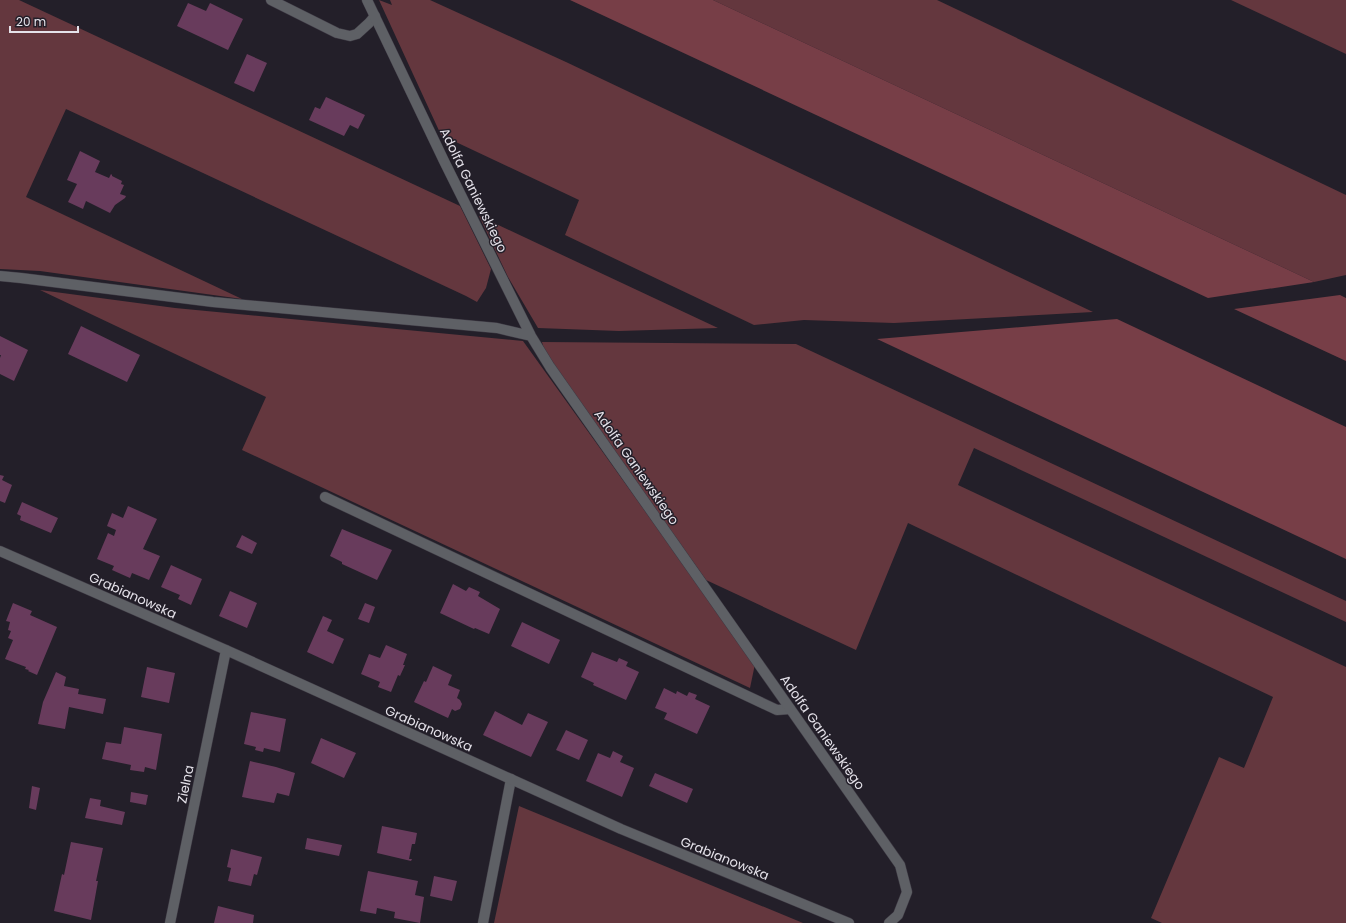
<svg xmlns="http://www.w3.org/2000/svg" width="1346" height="923" font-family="Poppins,sans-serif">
  <rect width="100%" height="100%" fill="#231f29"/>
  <path fill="#64373e" d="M0 0H19L460 206 491 269 486 288 477 302 466 296 66 109 26 197 242 299 40 271 0 269Z
    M379 0 392 5 390 0H430L566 62 1093 312 894 323 804 320 754 325 565 235 579 200 441 135Z
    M713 0H937L1346 195V275L1314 282Z
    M1231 0H1346V54Z
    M479 216 718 328 619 331 538 328 508 277Z
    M40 290 175 308 523 341 755 664 750 688 242 450 266 397Z
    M542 342 796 344 1346 601V622L974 448 958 485 1346 667V923H1162L1151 918 1219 757 1244 768 1273 697 908 523 856 650 706 580 546 356Z
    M519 806 803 923H494Z"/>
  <path fill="#773e47" d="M570 0H713L1314 282 1208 298Z
    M1340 295 1346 298V361L1234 309Z
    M1117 319 1346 427V559L877 339Z"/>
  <path fill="#683b5c" d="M188 3 206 11 210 3 243 19 228 50 177 26Z
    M247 54 267 63 254 92 234 83Z
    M326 97 365 115 358 129 350 125 344 136 309 120 315 107 320 109Z
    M80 151 100 161 95 172 109 178 111 174 112 175V176L122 181 121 184 124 185 120 194 126 196 125 198 115 205 110 213 86 201 83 209 68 202 77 184 67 180Z
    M81 326 140 355 127 382 68 354Z
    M0 336 28 350 14 381 0 374V358L1 355H0Z
    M0 475 4 476 2 480 12 485 5 503 0 501Z
    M22 502 58 518 51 533 20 520 21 516 17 514Z
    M128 506 157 519 143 549 160 556 149 580 132 573 130 578 112 570 114 566 97 559 108 533 114 536 116 530 107 526 112 513 123 518Z
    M342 529 392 550 377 580 342 564V562L330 556Z
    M242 535 257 543 252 554 236 547Z
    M171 565 202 579 191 605 178 599 180 595 161 587Z
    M453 584 466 591 469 587 480 592 478 596 500 609 489 634 475 628 474 629 440 613Z
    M230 591 257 603 247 628 219 616Z
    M13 603 32 611 30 615 57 627 37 675 28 671 29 670 25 669 26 667 5 659 13 640 8 638 11 631 8 630 10 622 6 621Z
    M365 603 375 607 369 623 358 619Z
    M323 616 332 620 327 631 344 639 333 664 307 652Z
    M522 622 560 640 549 664 511 646Z
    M386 645 407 654 403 665H405L400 676 398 675 391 692 378 687 380 682 361 674 369 654 380 658Z
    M592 652 617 662 619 658 628 662 626 666 639 672 626 700 593 685 594 683 581 677Z
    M433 666 452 675 448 685 460 690 457 698 460 700 462 704 460 709 455 711 452 709 448 718 414 702 424 681 426 682Z
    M147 667 175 673 169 703 141 697Z
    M56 672 66 677 64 686 79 689 78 694 106 699 103 714 69 707 65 729 38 724 43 702Z
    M664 688 676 694 677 691 687 696 689 692 697 695 695 699 710 706 697 734 664 719 667 713 655 708Z
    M495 711 522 725 528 713 548 722 531 757 483 735Z
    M251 712 286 719 280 752 264 748 263 752 255 750 256 747 244 744Z
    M124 727 162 734 156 770 145 767 144 772 130 770 131 765 102 759 106 742 121 744Z
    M566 730 588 740 579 760 556 750Z
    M321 738 356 753 344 778 311 763Z
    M613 751 623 756 620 762 634 768 622 797 586 781 598 753 610 758Z
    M250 761 276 767 295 773 289 796 277 793 274 803 242 797Z
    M655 773 693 789 687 803 649 786Z
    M32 786 40 788 36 810 29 808Z
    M131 792 148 795 146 805 130 802Z
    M90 798 101 800 100 806 125 812 122 825 85 818Z
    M382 826 417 833 415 844H412L409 859H412L411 861 377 853Z
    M307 838 342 845 339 856 305 849Z
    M71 842 103 848 96 881H98L91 920 54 911 62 874 64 875Z
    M231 849 262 857 257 875 254 874 251 886 228 881 231 868 227 867Z
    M368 871 418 881 415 895 424 897 420 923 394 918 395 912 377 908 376 914 360 911Z
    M434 876 457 881 452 901 430 896Z
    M218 906 254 915 253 923H214Z"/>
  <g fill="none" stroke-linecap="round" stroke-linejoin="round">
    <g stroke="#3e3a44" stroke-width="11">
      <path id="service" d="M271 0 337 33 350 36 357 34 369 23 375 16
        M325 497 777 710 790 709
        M483 923 511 779"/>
    </g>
    <g stroke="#3e3a44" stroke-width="11">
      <path id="minor" d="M367 0 444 161 531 336 550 367 900 865 907 892 898 915 889 923
        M0 276 21 278 213 302 497 328 531 336
        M0 551 226 650 621 829 849 923
        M170 923 226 650"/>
    </g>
    <use href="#service" stroke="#5e6065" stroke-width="10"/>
    <use href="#minor" stroke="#5e6065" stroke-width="10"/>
  </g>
  <g text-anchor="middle" stroke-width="3" stroke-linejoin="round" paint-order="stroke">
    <g font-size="13" fill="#e5e2ea" stroke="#231f29">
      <text transform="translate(474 190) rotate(64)" y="5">Adolfa Ganiewskiego</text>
      <text transform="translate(637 467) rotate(55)" y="5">Adolfa Ganiewskiego</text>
      <text transform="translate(133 595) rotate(24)" y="5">Grabianowska</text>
      <text transform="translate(429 728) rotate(24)" y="5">Grabianowska</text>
      <text transform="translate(823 732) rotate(55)" y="5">Adolfa Ganiewskiego</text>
      <text transform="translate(185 784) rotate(-78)" y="5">Zielna</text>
      <text transform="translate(725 858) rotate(22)" y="5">Grabianowska</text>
    </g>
  </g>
  <path d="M10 26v6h68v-6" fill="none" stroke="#e5e2ea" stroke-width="2"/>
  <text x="16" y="26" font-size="12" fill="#e5e2ea" stroke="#231f29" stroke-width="3" paint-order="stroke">20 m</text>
</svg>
